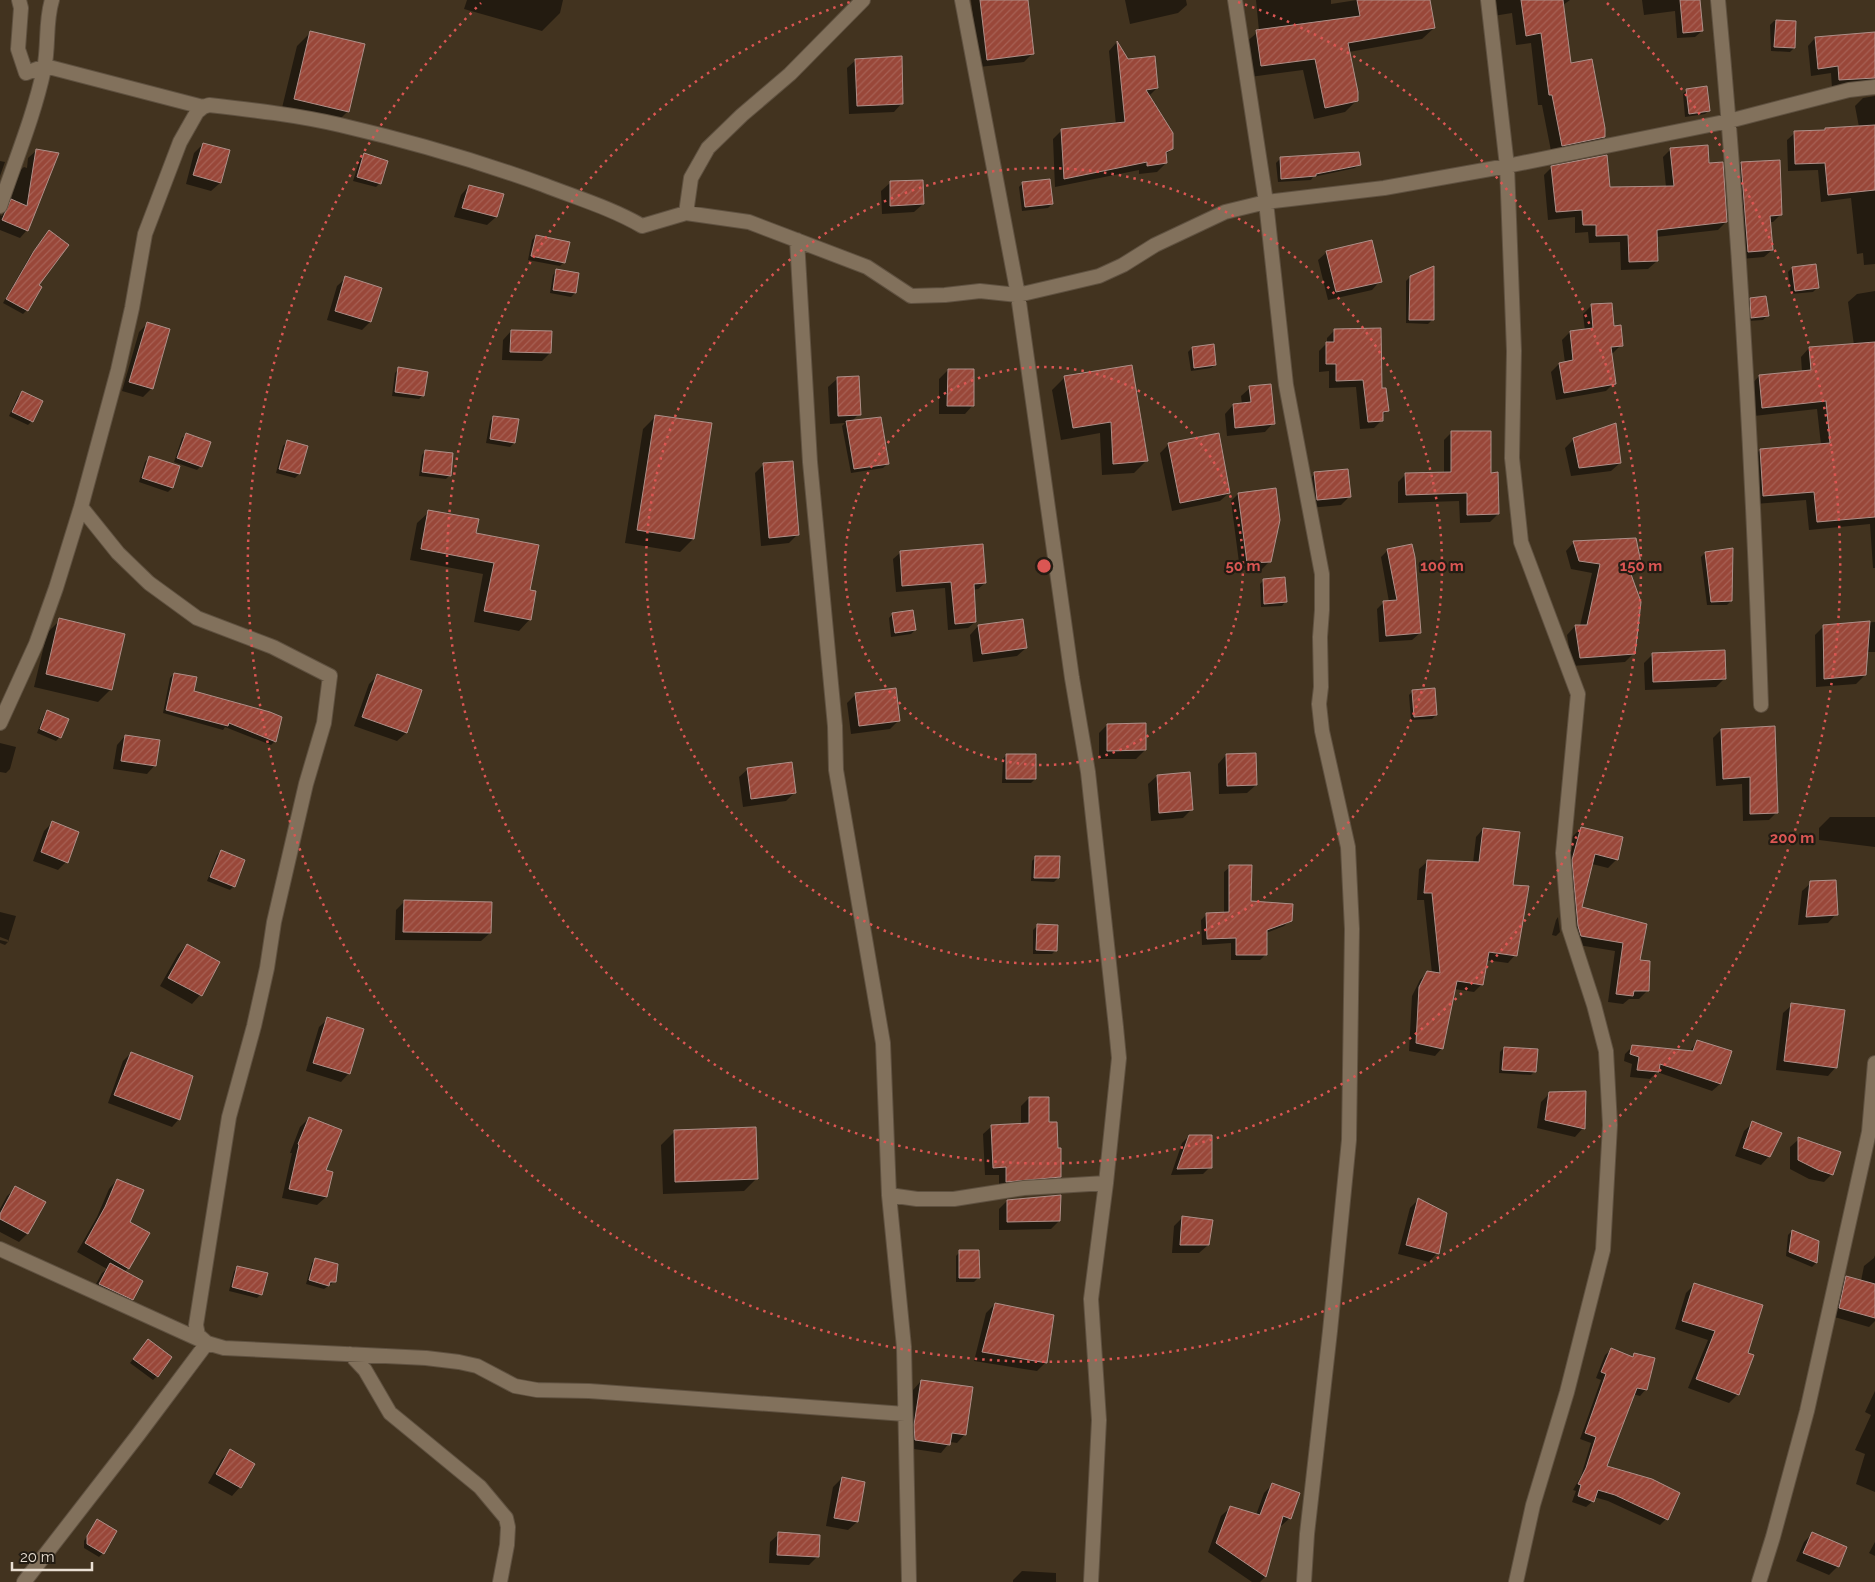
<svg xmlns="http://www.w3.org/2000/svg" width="1875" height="1582" font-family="Raleway,sans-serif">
  <defs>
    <pattern id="building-hatch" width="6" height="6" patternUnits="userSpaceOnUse" patternTransform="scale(1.25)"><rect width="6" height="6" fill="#994739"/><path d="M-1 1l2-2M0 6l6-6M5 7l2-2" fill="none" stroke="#a76155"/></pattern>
  </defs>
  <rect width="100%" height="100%" fill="#42331f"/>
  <path fill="#0007" d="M467 0H563L560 13 542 31 464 9Z
    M971 0H1010L1032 54 1024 62 979 67Z
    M1125 0H1186L1187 5 1178 13 1130 24Z
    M1256 0H1331V4L1357 0H1429L1434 28 1422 39 1349 52 1356 101 1345 112 1314 119 1303 70 1250 77 1245 43 1259 31Z
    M1484 0H1570L1563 5 1570 65 1604 137 1593 147 1552 156 1542 105H1538L1531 43 1516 45 1512 13 1487 17Z
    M1642 0H1699L1702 31 1695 37 1677 38 1675 11 1644 15Z
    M1774 21 1795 22 1794 48 1790 52 1771 51 1770 25Z
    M310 33 348 111 335 124 281 112 297 46Z
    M1875 34V91L1832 88 1831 73 1811 76 1808 46 1815 38Z
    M1116 43 1127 61 1157 88 1149 96 1172 149 1165 155 1166 163 1157 172 1139 174V170L1055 187 1053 139 1062 130 1116 125 1109 51Z
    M856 60 902 103 894 112 849 114 847 68Z
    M1687 90 1709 110 1705 114 1685 117 1683 94Z
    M1875 96V264L1864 265 1863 253 1857 254 1851 198 1821 202 1818 170 1788 171 1787 140 1795 133 1859 127 1855 106 1863 98Z
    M203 144 229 151 220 183 211 191 186 184 194 153Z
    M1671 149 1708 164 1726 222 1718 230 1656 237 1657 261 1648 269 1621 270 1620 242 1589 243 1588 232 1575 233V217L1548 220 1544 175 1552 167 1609 189 1666 187 1663 157Z
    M36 151 27 230 20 238 0 230V215L2 216 16 174 24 167 27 168 28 158Z
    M364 155 380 183 376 187 353 181 360 159Z
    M1280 159 1359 164 1355 168 1313 177 1311 180 1278 182 1276 163Z
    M0 161 5 162 0 176Z
    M1779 162 1780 215 1773 222H1770L1772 250 1764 257 1741 259 1734 170 1741 163Z
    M890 183 923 204 914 212 882 214 881 191Z
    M1023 183 1052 204 1048 208 1022 211 1019 187Z
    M469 186 502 195 496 217 487 225 454 217 461 195Z
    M49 231 37 286 27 310 23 314 3 303 30 256Z
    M536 236 564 262 560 266 528 260 532 240Z
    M1327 252 1380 281 1372 290 1328 300 1318 260Z
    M1792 268 1817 288 1813 292 1791 294 1788 272Z
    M557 271 575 293 571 297 550 293 553 275Z
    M1410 277 1432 320 1428 324 1406 323V281Z
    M346 278 380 288 370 322 362 330 327 320 337 286Z
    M1875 291V568H1873L1870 524 1809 530 1806 500 1755 504 1752 458 1760 450 1821 445 1817 409 1754 416 1751 385 1759 376 1802 372 1801 357 1809 348 1854 345 1848 302 1857 294Z
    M1751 299 1767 316 1763 320 1748 321 1747 303Z
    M1591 306 1613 327 1621 345 1613 353 1610 354 1614 383 1606 391 1556 400 1551 372 1559 364 1565 363 1562 340 1570 332 1585 331 1583 314Z
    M148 323 152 388 143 397 122 391 139 332Z
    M1335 330 1381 390 1388 410 1382 416V420L1374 428 1360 429 1356 387 1329 388V371L1319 372V351L1327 343V338Z
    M511 331 550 353 542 361 502 360 503 340Z
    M1192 348 1215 365 1211 368 1191 371 1188 352Z
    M1131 366 1147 460 1134 473 1102 475 1100 433 1061 440 1052 390 1065 377Z
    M399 369 423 395 419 399 392 396 395 373Z
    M948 370 973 405 965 414H939V379Z
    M837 379 859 414 852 421 887 464 883 468 851 473 842 426 845 423 830 424 828 387Z
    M1250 388 1273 423 1265 432 1227 436 1225 414 1233 405 1242 404 1241 396Z
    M22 393 32 421 28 425 9 416 18 396Z
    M656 416 693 539 680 552 625 543 643 429Z
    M494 417 514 443 510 447 486 443 490 421Z
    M1452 432 1490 474 1498 514 1490 522 1460 523 1459 501 1398 503V482L1406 474 1444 473V440Z
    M186 435 201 466 197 470 174 462 182 438Z
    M1574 439 1620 463 1611 471 1571 476 1565 448Z
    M287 442 299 474 295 478 276 473 283 446Z
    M1169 444 1229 493 1220 501 1172 511 1160 453Z
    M426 451 450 475 446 479 419 476 422 455Z
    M149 458 172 488 168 492 139 482 145 462Z
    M764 464 797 535 789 543 761 546 755 473Z
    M1315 474 1349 497 1341 505 1309 508 1306 482Z
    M1238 494 1269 562 1262 569 1240 570 1231 501Z
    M429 512 474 534 529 591 530 619 519 631 474 622 483 574 410 560 417 523Z
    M1574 542 1639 562 1629 571 1633 654 1625 662 1572 666 1567 635 1575 626H1580L1592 573 1571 569 1566 551Z
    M982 545 985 583 978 589 973 590 975 622 968 628 948 630 945 588 896 592 893 559 900 553Z
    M1388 550 1420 633 1412 640 1379 642 1377 609 1384 602H1389L1381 557Z
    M1705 553 1731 601 1727 605H1707L1701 557Z
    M1264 580 1285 602 1282 606 1261 607 1260 584Z
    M893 614 915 630 911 634 891 637 889 618Z
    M60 620 111 689 98 702 34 687 47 633Z
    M1875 622V652H1867L1865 675 1856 684 1816 687 1815 635 1823 627Z
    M978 626 1026 648 1017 656 973 662 970 635Z
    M1652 655 1724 679 1716 687 1645 690 1644 663Z
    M174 674 192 692 275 741 271 745 225 727 223 730 163 713 170 678Z
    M378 675 420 690 406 733 397 741 354 726 369 684Z
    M1413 691 1436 715 1432 719 1411 720 1409 695Z
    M856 694 899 720 890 729 851 734 847 703Z
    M48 711 60 737 56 741 37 733 44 715Z
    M1107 725 1145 750 1136 759H1099V733Z
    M1721 730 1777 812 1769 820 1743 821 1742 784 1716 786 1713 738Z
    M125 736 155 765 147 774 113 769 117 745Z
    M0 743 16 747 10 769 6 773 0 772Z
    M1006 755 1035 779 1031 783H1002L1003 759Z
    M1226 755 1256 785 1247 793 1219 794 1218 764Z
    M748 769 795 792 786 801 743 807 739 777Z
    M1157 776 1191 810 1183 818 1151 821 1148 784Z
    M1830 817H1875V847L1819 840V828Z
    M52 823 66 862 58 870 33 861 44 831Z
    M1581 828 1617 859 1608 868 1592 864 1581 908 1646 925 1639 961 1648 990 1639 999H1629L1623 1004 1608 1002 1615 951 1572 944 1564 870 1572 837Z
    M1483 829 1512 886 1515 955 1508 963 1486 960 1481 985 1474 992 1454 989 1442 1048 1435 1056 1409 1051 1412 996 1420 980 1427 973H1432L1424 900H1417L1419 869 1427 862 1473 863 1476 837Z
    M221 851 234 886 230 890 207 881 217 855Z
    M1036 857 1058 878 1054 882 1031 881 1032 861Z
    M1230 867 1250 902 1290 920 1284 926 1266 933V954L1260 960H1231V943L1202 945 1201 920 1206 915 1224 914V872Z
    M1811 883 1836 914 1828 923 1798 925 1802 891Z
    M404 902 490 933 481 941 395 940 396 910Z
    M0 912 16 916 8 942V940L0 937Z
    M1558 917 1560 932 1556 936 1552 935 1556 920Z
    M1037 926 1056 950 1052 954H1033V930Z
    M0 940 8 942 5 945 0 943Z
    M187 945 219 963 200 995 192 1004 160 986 178 954Z
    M1792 1005 1836 1067 1828 1076 1776 1070 1783 1013Z
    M328 1019 349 1073 341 1082 306 1071 319 1027Z
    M1698 1041 1730 1052 1720 1084 1712 1091 1657 1072 1650 1079 1630 1077 1632 1064 1624 1061 1625 1054 1632 1047 1689 1052Z
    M1504 1048 1535 1071 1531 1075 1499 1073 1500 1052Z
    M131 1053 179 1119 172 1127 108 1103 123 1061Z
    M1550 1093 1583 1128 1575 1137 1537 1128 1541 1102Z
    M1029 1098 1048 1123 1060 1176 1052 1185 999 1189V1175H985L983 1134 992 1126 1021 1125V1106Z
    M309 1118 324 1171 331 1173 326 1197 317 1205 282 1198 292 1153H290L300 1127Z
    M1753 1123 1769 1156 1761 1165 1735 1156 1744 1131Z
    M674 1132 757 1178 744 1191 663 1194 661 1145Z
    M1189 1136 1210 1167 1203 1174 1171 1175 1182 1143Z
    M1799 1139 1832 1174 1824 1182 1809 1179 1790 1169V1147Z
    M117 1180 129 1222 128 1268 124 1272 132 1299 123 1308 91 1293 102 1273 107 1269 77 1252 97 1217 109 1189Z
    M16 1188 27 1234 19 1242 0 1232V1209L7 1196Z
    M1418 1200 1437 1253 1429 1262 1398 1254 1410 1208Z
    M1007 1201 1059 1221 1051 1229 999 1230V1209Z
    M1183 1217 1208 1245 1199 1253H1172L1174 1226Z
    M1792 1231 1817 1242 1816 1263 1812 1267 1786 1256 1788 1235Z
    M960 1252 978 1278 974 1282H956V1256Z
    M1875 1255V1321L1869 1327 1831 1316 1838 1286 1846 1277 1861 1281 1864 1266 1874 1258Z
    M316 1259 334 1282 324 1289 306 1284 312 1263Z
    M238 1267 261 1294 257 1298 229 1291 234 1271Z
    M1694 1285 1746 1353 1738 1394 1729 1403 1688 1388 1708 1340 1675 1329 1686 1293Z
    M995 1304 1046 1362 1037 1371 974 1361 986 1313Z
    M148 1340 157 1376 153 1380 130 1363Z
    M1612 1349 1631 1357 1635 1354 1646 1389 1640 1396 1633 1394 1606 1467 1666 1519 1660 1525 1608 1501 1594 1497 1593 1501 1586 1507 1572 1502 1576 1491 1573 1490 1581 1476 1591 1443 1580 1439 1601 1380 1596 1378 1605 1355Z
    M921 1381 965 1434 957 1443 950 1442 941 1453 907 1448 906 1434 913 1390Z
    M1875 1391V1492L1856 1484 1865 1454 1855 1450 1871 1415 1865 1412Z
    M231 1450 240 1487 232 1496 208 1483 222 1459Z
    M842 1478 857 1522 848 1530 826 1526 833 1487Z
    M1272 1485 1290 1518 1281 1526H1279L1265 1577 1260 1582H1252L1208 1552 1221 1516 1230 1508 1256 1515 1264 1493Z
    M97 1520 103 1553 99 1557 84 1548V1541Z
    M779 1534 817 1557 809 1565 769 1563 770 1542Z
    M1812 1534 1838 1566 1829 1575 1796 1561 1804 1542Z
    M1875 1542V1556L1869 1553Z
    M1022 1571 1056 1573V1582H1013V1580Z"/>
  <path fill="url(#building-hatch)" stroke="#ae8f88" d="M980 0H1028L1034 54 987 60Z
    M1357 0H1430L1435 28 1348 43 1358 92V101L1325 108 1315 59 1261 66 1256 30 1360 16Z
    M1521 0H1563L1571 63 1592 59 1605 128V137L1562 146 1552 95H1549L1541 33 1526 36Z
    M1680 0H1700L1703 31 1683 33Z
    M1776 20 1796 21 1795 48 1774 47Z
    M310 31 365 44 349 112 294 99Z
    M1875 32V78L1839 80 1838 66 1818 69 1815 37Z
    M1117 41 1128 59 1155 56 1158 88 1146 90 1173 133V149L1166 152 1167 163 1147 166V162L1064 179 1061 129 1125 122Z
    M902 56 903 104 857 106 855 59Z
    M1707 86 1710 111 1689 114 1686 89Z
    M1875 125V190L1828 195 1825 163 1795 164 1794 131 1825 130V128Z
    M203 143 230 150 221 183 193 175Z
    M1708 145 1709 163 1723 162 1727 222 1657 230 1658 261 1629 262 1628 235 1596 236V225H1583L1582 210 1556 212 1551 166 1607 155 1610 187 1674 186 1670 148Z
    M36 149 59 153 28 231 2 220 11 199 27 206Z
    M1359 152 1361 165 1316 174V176L1281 179 1280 157Z
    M364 153 388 161 381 184 357 177Z
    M1780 160 1782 215 1770 216 1773 250 1748 252 1741 162Z
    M1050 179 1053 204 1025 207 1022 182Z
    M923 180 924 204 890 206V181Z
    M469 185 504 194 497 217 462 208Z
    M49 230 69 245 39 285 42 287 28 311 6 299 34 251Z
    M536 235 570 242 565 263 531 256Z
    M1372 240 1382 282 1336 292 1326 251Z
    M1816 264 1819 288 1795 291 1792 267Z
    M1434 266V320H1409L1410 276Z
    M556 269 579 273 576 293 553 290Z
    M345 276 382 288 371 322 335 311Z
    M1766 296 1769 316 1751 318 1750 298Z
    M1612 303 1614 326 1621 325 1623 346 1611 347 1616 384 1564 393 1559 363 1573 360 1570 331 1593 328 1591 304Z
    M147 322 170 329 153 389 129 382Z
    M1381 328 1382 388H1386L1389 411 1383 412V421L1368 422 1363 380 1336 381V364H1326V342H1334V329Z
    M511 330 552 331 551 353 510 352Z
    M1875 342V517L1817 522 1814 492 1763 496 1760 449 1830 443 1826 401 1762 408 1759 375 1811 370 1809 347Z
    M1214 344 1216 365 1194 368 1192 347Z
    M1132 365 1148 461 1113 464 1111 422 1073 428 1064 376Z
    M398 367 428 372 424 396 395 392Z
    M948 369H974V406H947Z
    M859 376 861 415 838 416 837 377Z
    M1271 384 1275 424 1235 428 1233 404 1251 402 1249 386Z
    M22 391 43 401 33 422 12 412Z
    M655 415 712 423 694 539 637 530Z
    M493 416 519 419 515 443 490 439Z
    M881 417 889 464 854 469 846 421Z
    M1616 423 1621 463 1579 468 1573 438Z
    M1451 431H1491V473L1498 472 1499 514 1467 515V493L1406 495 1405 473 1451 472Z
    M186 433 211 442 202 467 177 458Z
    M1219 433 1230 493 1180 503 1168 443Z
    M287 440 308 446 300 474 279 469Z
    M425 450 453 453 451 476 422 472Z
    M149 456 180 466 173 488 142 478Z
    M793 461 799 535 769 538 763 463Z
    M1348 469 1351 497 1317 500 1314 472Z
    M1276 488 1280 520 1271 562 1247 563 1238 493Z
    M428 510 479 519 476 533 539 545 530 590 536 591 531 620 484 611 494 563 421 549Z
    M1636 538 1641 563 1628 566 1641 602 1635 654 1580 658 1575 625H1587L1600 564 1579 561 1573 541Z
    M983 544 986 583 974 584 976 622 955 624 951 582 902 586 900 551Z
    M1412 544 1415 557 1421 633 1386 636 1383 601 1397 600 1387 549Z
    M1733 548 1732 601 1711 602 1705 552Z
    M1285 577 1287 602 1264 604 1263 579Z
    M913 610 916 630 895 633 892 613Z
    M59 618 125 634 112 690 46 674Z
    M1023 619 1027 648 982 654 978 625Z
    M1870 621 1866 675 1824 679 1823 625Z
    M1725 650 1726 679 1653 682 1652 653Z
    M174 673 197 677 194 691 270 712 282 717 276 742 229 723 228 726 166 710Z
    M377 674 422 690 407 733 362 717Z
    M896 688 900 721 859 726 855 693Z
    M1435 688 1437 715 1414 717 1412 690Z
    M47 710 69 719 61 738 40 729Z
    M1146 723V750L1107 751V724Z
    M1775 726 1778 813 1750 814V777L1723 779 1721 729Z
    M125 735 160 740 156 766 121 761Z
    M1256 753 1257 785 1227 786 1226 754Z
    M1006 754H1036V779H1006Z
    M792 762 796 793 751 799 747 768Z
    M1190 772 1193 810 1159 813 1157 775Z
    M52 821 79 832 68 863 41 852Z
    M1581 827 1623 837 1618 860 1595 854 1582 907 1647 924 1640 960 1650 961 1649 991H1634L1633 996 1616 994 1623 943 1581 936 1578 926 1572 860Z
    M1483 828 1520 832 1513 885 1529 886 1517 956 1489 952 1483 985 1457 981 1443 1049 1416 1043 1419 987 1427 971 1440 973 1432 893H1424L1427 860 1479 862Z
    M221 850 245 860 235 887 210 877Z
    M1035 856H1060L1059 878H1034Z
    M1229 865H1252L1251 901 1293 904 1292 921 1267 930V955H1236V938L1207 939 1206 913 1229 912Z
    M1836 880 1838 915 1806 917 1810 881Z
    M404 900 492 902 491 933 403 932Z
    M1037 924 1058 925 1057 951 1036 950Z
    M187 944 220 962 202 996 168 978Z
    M1791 1003 1845 1010 1837 1068 1784 1061Z
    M327 1017 364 1029 350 1074 313 1063Z
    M1697 1040 1732 1051 1721 1084 1660 1064 1659 1072 1637 1070 1639 1057 1630 1054 1632 1045 1693 1051Z
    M1504 1047 1538 1049 1536 1072 1502 1070Z
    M131 1052 193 1076 180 1120 114 1095Z
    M1586 1091 1585 1129 1545 1120 1549 1092Z
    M1029 1097H1049V1122H1057L1058 1148H1061V1177L1006 1182V1167L993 1168 991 1125 1029 1123Z
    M309 1117 342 1130 326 1170 333 1172 327 1197 289 1189 299 1145 298 1144Z
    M1752 1121 1782 1133 1770 1157 1743 1148Z
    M756 1127 758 1179 675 1182 674 1130Z
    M1189 1135H1212V1168L1177 1169Z
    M1798 1137 1841 1152 1833 1175 1818 1170 1798 1160Z
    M117 1179 144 1190 130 1222 150 1233 129 1269 85 1243 105 1207Z
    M15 1186 46 1202 28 1234 0 1219V1214Z
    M1061 1195 1060 1221 1007 1222V1200Z
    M1418 1198 1447 1213 1439 1254 1406 1245Z
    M1182 1216 1213 1220 1209 1245H1180Z
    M1792 1230 1819 1241 1817 1263 1789 1252Z
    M959 1250H979L980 1278H959Z
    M315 1258 338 1264 336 1282H330L329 1286 309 1280Z
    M110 1263 143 1281 133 1300 99 1284Z
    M237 1266 268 1273 262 1295 232 1287Z
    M1846 1276 1875 1284V1318L1839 1308Z
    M1694 1283 1763 1305 1748 1353 1754 1355 1739 1395 1696 1379 1715 1331 1682 1321Z
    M995 1303 1054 1315 1047 1363 982 1352Z
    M148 1339 172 1357 158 1377 133 1359Z
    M1611 1348 1633 1357 1634 1353 1655 1358 1647 1390 1637 1388 1607 1466 1652 1479 1680 1493 1668 1520 1615 1495 1598 1490 1594 1502 1578 1496 1581 1485 1578 1484 1586 1468 1596 1437 1585 1433 1606 1374 1601 1372Z
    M921 1380 973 1387 966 1435 952 1433 950 1445 915 1440 914 1425Z
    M230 1449 255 1464 241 1488 216 1474Z
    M842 1477 865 1482 858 1522 834 1518Z
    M1272 1483 1300 1493 1291 1519 1283 1516 1266 1577 1216 1543 1230 1506 1260 1515Z
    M97 1519 117 1531 104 1554 87 1544V1536Z
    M778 1532 820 1535 819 1557 777 1555Z
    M1812 1532 1847 1547 1839 1567 1803 1553Z"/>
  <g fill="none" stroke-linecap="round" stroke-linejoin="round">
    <g stroke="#5f5140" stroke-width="16">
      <path id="minor" d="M19 0 21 8 18 49 26 73 45 66 203 107
        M962 0 1018 295 1072 678 1088 772 1116 1027 1119 1058 1106 1183 1091 1299 1099 1420 1091 1582
        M1235 0 1266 202 1286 385 1322 574V610L1320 637 1321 687 1319 704 1322 731 1348 847 1352 929 1349 1140 1330 1331 1307 1534 1304 1582
        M1488 0 1507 166 1514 351 1512 458 1521 542 1578 694 1563 853 1566 892 1569 928 1594 1005 1606 1051 1610 1125 1603 1250 1567 1392 1533 1505 1516 1582
        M1718 0C1740 234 1753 470 1761 705
        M0 206C15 161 34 116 44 69 49 47 45 22 52 0
        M686 213 691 178 708 148 742 115 790 74 863 0
        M797 240 810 462 835 726 836 770 883 1043 889 1195 904 1347 909 1582
        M81 507 118 553 149 583 197 618 273 647 330 676 324 723 306 784 274 922 267 968 254 1026 229 1117 196 1325 198 1335 207 1343
        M0 723 36 644 56 588 81 507 118 370 132 308 145 234 180 142 197 112 203 107 209 105C253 110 297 115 340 125 409 141 478 161 544 185 577 198 611 208 642 226L686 213 749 222 867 267 911 296 945 295 980 291 1018 295 1099 276 1123 265 1155 245 1225 212 1266 202 1384 188 1507 166 1729 121 1849 90 1875 87
        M889 1195 917 1199H954L1024 1188 1106 1183
        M0 1249 207 1343 224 1348 426 1358 459 1362 477 1366 515 1386 537 1390 589 1391 905 1414
        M350 1354 365 1370 390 1413 480 1487 506 1518 508 1527 507 1545 500 1582
        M24 1582 138 1435 207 1343
        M1759 1582 1773 1537 1807 1411 1869 1132 1875 1063"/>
    </g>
    <use href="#minor" stroke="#82715c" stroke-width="14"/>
  </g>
  <g fill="none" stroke="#db5653" stroke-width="2.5" stroke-dasharray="2.5 5">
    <circle cx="1044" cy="566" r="199"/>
    <circle cx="1044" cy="566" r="398"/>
    <path d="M1238 2A597 597 0 1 1 850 2"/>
    <path d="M1607 3A796 796 0 1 1 481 3"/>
  </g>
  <circle cx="1044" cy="566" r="8" fill="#db5653" stroke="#231c13" stroke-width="2.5"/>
  <g font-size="15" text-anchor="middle" font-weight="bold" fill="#db5653" stroke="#231c13" stroke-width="4.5" stroke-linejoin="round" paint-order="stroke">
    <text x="1243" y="571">50 m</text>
    <text x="1442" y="571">100 m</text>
    <text x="1641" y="571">150 m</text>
    <text x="1792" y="843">200 m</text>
  </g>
  <path d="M12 1562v8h80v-8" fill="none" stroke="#e9dfd3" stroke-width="2.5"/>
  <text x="20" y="1562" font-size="15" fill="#e9dfd3" stroke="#231c13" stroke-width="4" paint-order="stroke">20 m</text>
</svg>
